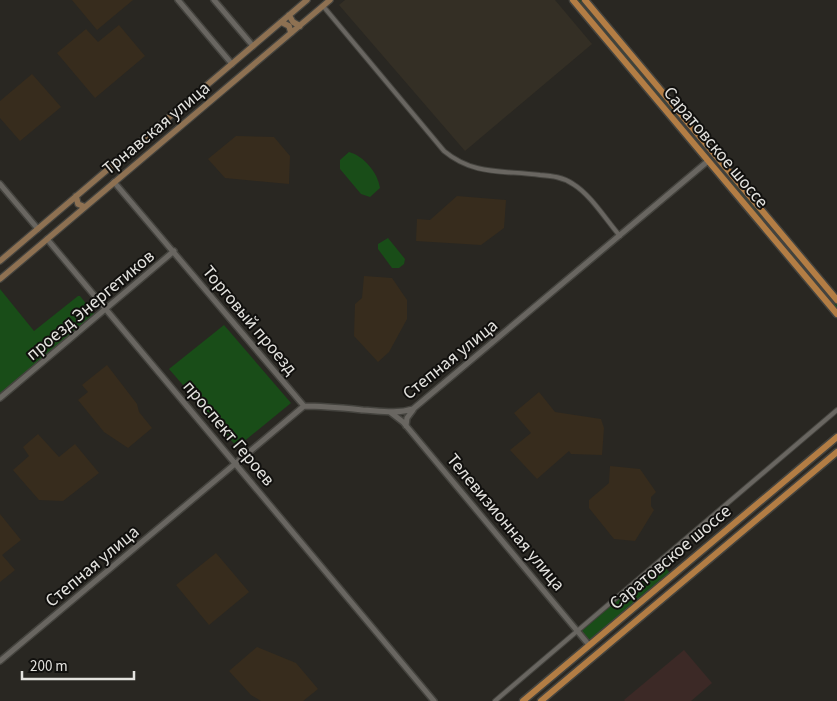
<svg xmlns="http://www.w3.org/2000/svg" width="837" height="701" font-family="'Source Sans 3',sans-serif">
  <rect width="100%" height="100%" fill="#292722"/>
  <path fill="#342f25" d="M345 0H555L592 44 465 151 339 5Z"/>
  <path fill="#3c2926" d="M684 650 712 683 691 701H625L624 700Z"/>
  <path fill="#372c1d" d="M72 0H133L97 30Z
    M119 25 145 56 95 98 57 53 86 29 98 42Z
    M32 74 61 107 20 141 0 118V101Z
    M236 136 274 137 290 156 289 184 225 178 208 159Z
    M457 196 506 200 504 228 481 245 416 241 417 219 430 220Z
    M364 276 392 278 407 300V319L389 352 378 362 354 336 355 304 362 298Z
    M107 365 137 404 139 412 152 428 128 448 104 432 78 400 88 392 82 385Z
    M539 392 555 412 601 419 604 428 602 455 571 454 569 451 537 479 510 450 531 433 514 413Z
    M38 434 59 457 75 444 99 473 63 501 39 500 13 470 29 456 23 447Z
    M610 466 640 469 656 492 651 497V506L654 510 635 541 614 539 589 508V500L609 483Z
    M0 514 21 540 2 555 15 570 0 582Z
    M216 553 249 592 209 625 176 585Z
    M257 647 296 663 318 689 303 701H261L251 695 229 671Z"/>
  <path fill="#194d18" d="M575 0H582L679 116 678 117 676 118Z
    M349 152C364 156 378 173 380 188L370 197 361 194 340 169V160Z
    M733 180 837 302V310L730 182Z
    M388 238 405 259 404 264 399 268H392L378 249V244Z
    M0 289 34 331 78 296H80L96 316 0 396Z
    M224 325 291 403 237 447 169 369Z
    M661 563 670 573 590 641 581 631Z"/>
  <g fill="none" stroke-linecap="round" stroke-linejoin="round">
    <g stroke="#44433e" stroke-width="6">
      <path id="minor" d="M323 6 444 151C474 176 504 170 540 175 552 176 563 177 573 184 591 195 606 220 620 236
        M495 701 837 410"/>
    </g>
    <g stroke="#44433e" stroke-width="8">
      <path id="tertiary" d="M178 0 232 64
        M214 0 253 46
        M114 182 304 406
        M0 184 38 229
        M47 239 434 701
        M0 398 174 251
        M390 412 403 422 589 645
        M406 426 407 418 413 410
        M0 661 304 406C324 406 343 408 363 410 380 411 397 414 413 409L708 161"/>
    </g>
    <g stroke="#44433e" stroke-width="8">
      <path id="secondary" d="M289 15 293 22 300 26
        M281 22 289 26 291 33
        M76 196 78 204 85 207
        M0 261 307 0
        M0 279 330 0"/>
    </g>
    <g stroke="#44433e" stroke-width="9">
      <path id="primary" d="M573 0 837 314
        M585 0 837 300
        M523 701 837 437
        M541 701 837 452"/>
    </g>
    <use href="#minor" stroke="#696661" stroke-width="4"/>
    <use href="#tertiary" stroke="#696661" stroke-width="5"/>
    <use href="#secondary" stroke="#8e7152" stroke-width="5.5"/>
    <use href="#primary" stroke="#b37d44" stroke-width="6"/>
  </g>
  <g text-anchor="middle" stroke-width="4" stroke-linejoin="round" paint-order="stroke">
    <g font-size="18" fill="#e4e3df" stroke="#11100e">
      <text transform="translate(156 128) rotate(-40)" y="6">Трнавская улица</text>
      <text transform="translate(716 147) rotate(50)" y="6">Саратовское шоссе</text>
      <text transform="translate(90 305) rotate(-40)" y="6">проезд Энергетиков</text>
      <text transform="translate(250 320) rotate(50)" y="6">Торговый проезд</text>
      <text transform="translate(450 359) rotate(-39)" y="6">Степная улица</text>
      <text transform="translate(229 433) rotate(50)" y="6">проспект Героев</text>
      <text transform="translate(506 522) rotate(50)" y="6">Телевизионная улица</text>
      <text transform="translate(670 557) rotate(-40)" y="6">Саратовское шоссе</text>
      <text transform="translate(92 566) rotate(-40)" y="6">Степная улица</text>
    </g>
  </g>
  <path d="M22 671v8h112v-8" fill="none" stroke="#e4e3df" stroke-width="2.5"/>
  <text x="30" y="671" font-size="15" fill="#e4e3df" stroke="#11100e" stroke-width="4" paint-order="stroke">200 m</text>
</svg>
